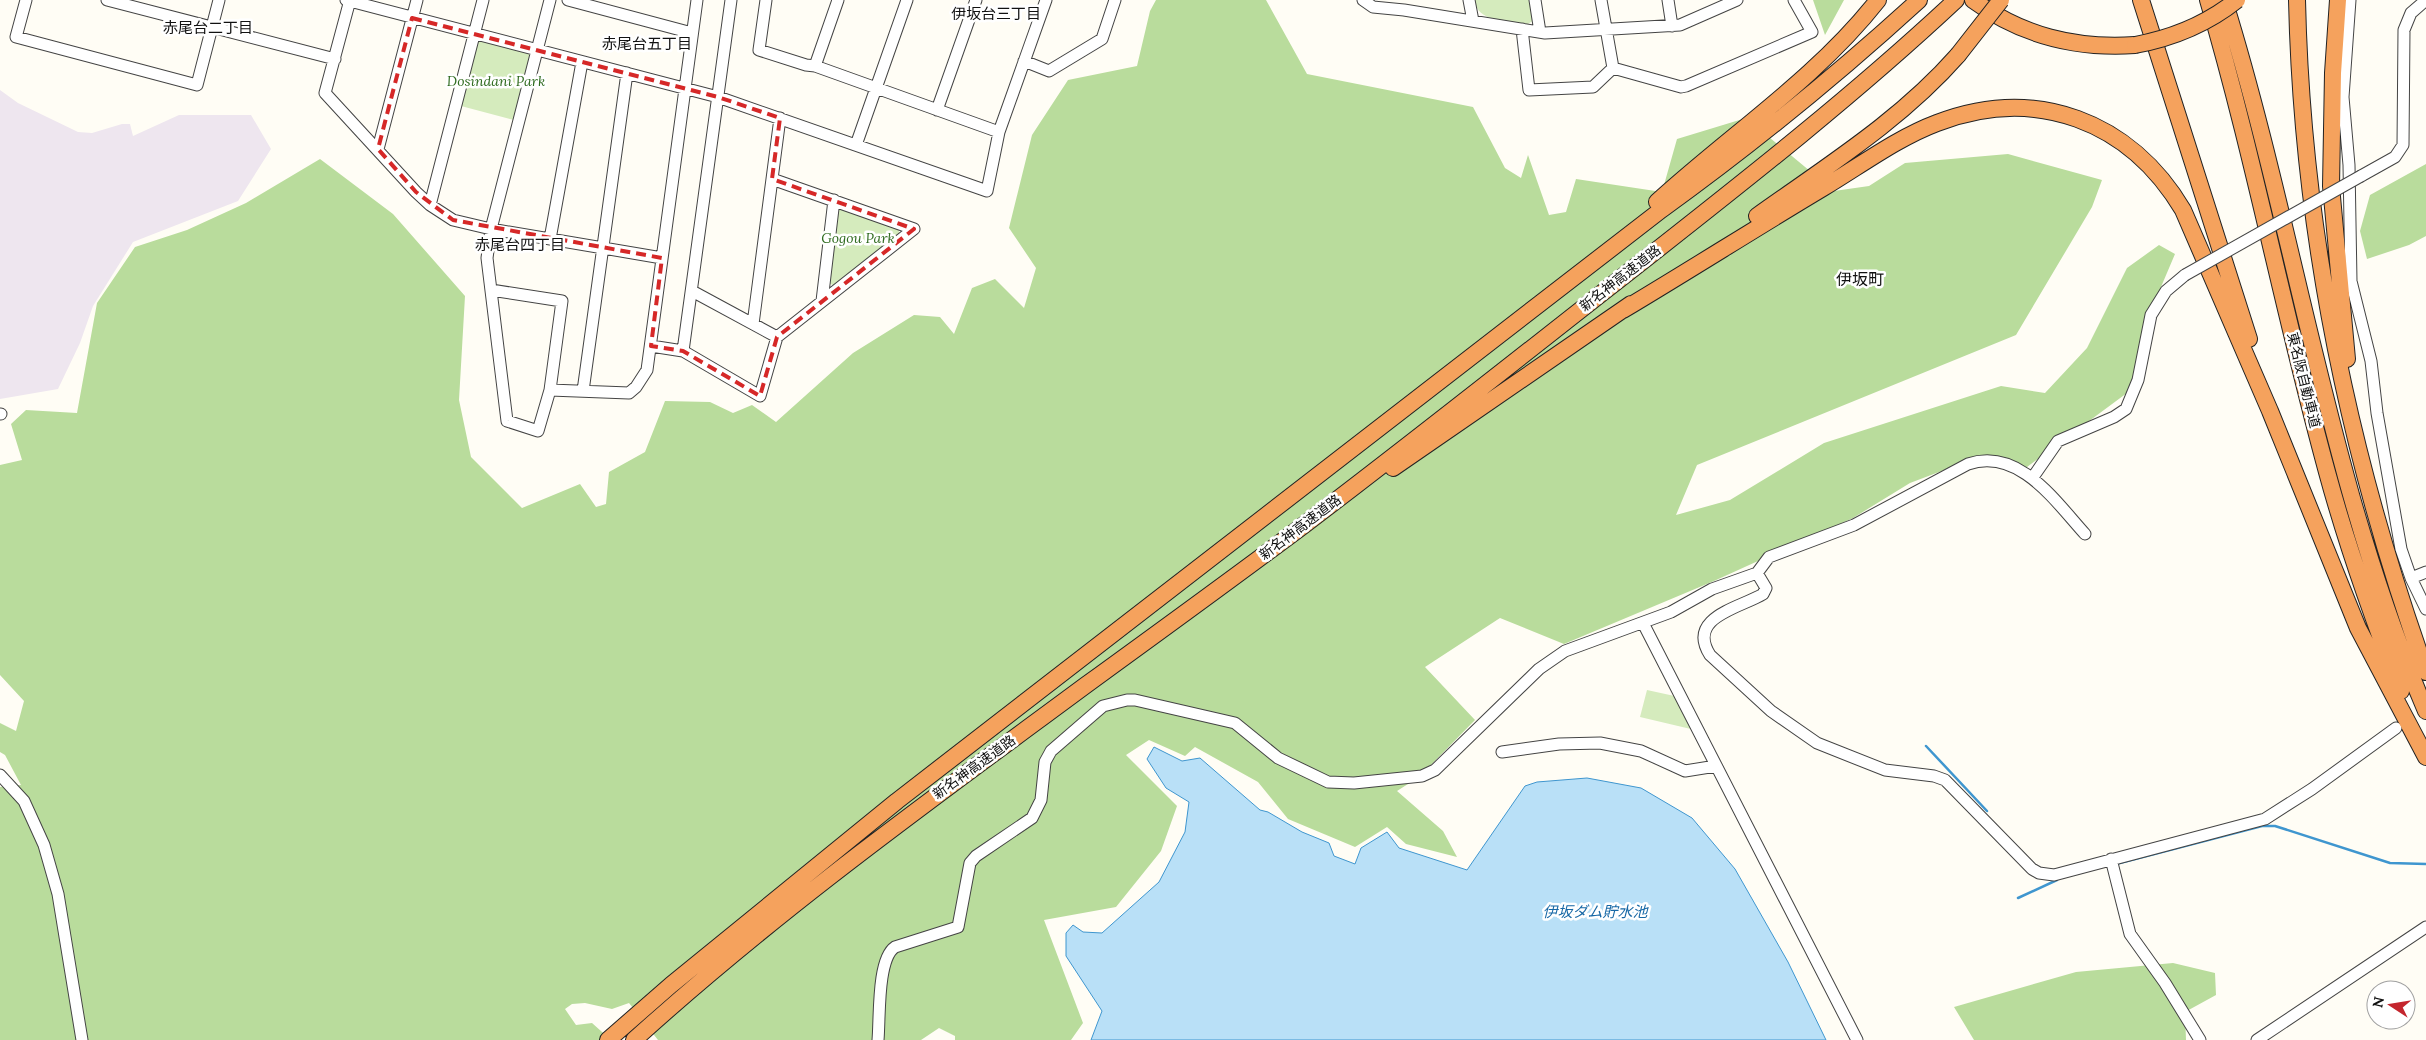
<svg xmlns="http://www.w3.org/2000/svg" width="2426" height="1040" font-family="Lora,'Noto Sans JP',serif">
  <rect width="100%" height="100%" fill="#fffdf5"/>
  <path fill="#eee6ef" d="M0 90 18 103 78 132 92 133 122 124H130L133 136 179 115H251L271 149 238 201 133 242 93 306 80 343 58 389 0 399Z"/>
  <path fill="#d5ebbd" d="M1474 0H1531L1534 20 1528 24C1508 21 1478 23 1474 0Z
    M480 40 530 52 531 57 514 120 461 106 476 42Z
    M841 207 898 228 900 234 835 286 828 283 838 210Z
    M1647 690 1679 697 1695 730 1640 717Z"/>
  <path fill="#b9dc9c" d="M1156 0H1266L1307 74 1473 107 1505 168 1521 178 1528 155 1549 215 1566 212 1576 179 1662 192 1677 139 1746 118 1834 191 1869 186 1905 163 2008 154 2102 180 2092 207 2016 335 1697 465 1676 515 1730 500 1824 443 2001 386 2045 393 2087 348 2127 268 2159 245 2175 254 2158 294 2131 390 2027 467 1968 461 1910 483 1853 518 1714 581 1564 644 1500 618 1425 667 1475 720 1419 777 1397 791 1443 831 1457 857 1406 844 1387 827 1355 847 1288 819 1258 782 1195 747 1185 756 1149 740 1126 755 1177 806 1161 851 1116 907 1044 920 1083 1023 1071 1040H955V1036L939 1028 921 1040H658L629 1003 612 1009 585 1003 572 1004 565 1009 576 1025 592 1023 611 1040H0V787L21 785 5 755 0 752V723L16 731 24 701 0 675V465L22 460 11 424 26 410 77 413 97 303 135 247 187 230 246 203 320 159 393 214 465 296 459 400 471 457 522 508 580 484 596 507 606 504 609 472 645 452 665 401 710 402 733 413 752 405 776 422 853 353 914 315 940 317 954 334 972 288 995 279 1024 308 1036 268 1009 228 1032 135 1068 80 1137 66 1150 11Z
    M1813 0H1844L1825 35Z
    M2426 164V236L2409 245 2367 259 2360 231 2370 195Z
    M2173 963 2215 973 2216 995 2185 1012 2186 1040H1974L1954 1007 2076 972Z"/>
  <path fill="#b9e0f7" stroke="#3f96cf" d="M1154 747 1182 761 1200 758 1260 810 1268 812 1302 832 1329 843 1334 856 1355 864 1361 848 1387 832 1399 848 1467 870 1525 786 1537 782 1587 778 1641 788 1692 818 1735 869 1788 962 1826 1040H1091L1102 1011 1066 956V933L1073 925 1083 932 1102 933 1159 882 1185 832 1189 802 1166 788 1147 759Z"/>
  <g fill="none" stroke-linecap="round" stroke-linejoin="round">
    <path stroke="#3f96cf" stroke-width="2.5" d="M1926 746 1987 811
      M2116 864 2262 826H2275L2390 863 2426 864
      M2018 898 2057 880"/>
    <g stroke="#444" stroke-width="13">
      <path id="minor" d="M26 0 16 37 197 85 219 0
        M107 0 335 59
        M346 0 718 97 987 191 999 132 1046 0
        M350 0 325 93 416 192 430 205 453 220 491 229 662 258
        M568 0 692 33
        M766 0 759 50 806 65 815 66 999 132
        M1363 0 1373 7 1404 10 1545 33 1680 25 1737 0
        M1469 0 1473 21
        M1535 0 1540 32
        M1601 0 1613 68
        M1668 0 1672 26
        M2350 0 2343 97 2349 165 2351 281 2371 361 2377 413 2401 549 2411 578 2426 609
        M1522 29 1529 90 1593 87 1613 68
        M1024 61 1049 71 1102 39 1115 0
        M815 66 838 0
        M1613 68 1681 87 1686 86 1812 32 1794 0
        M937 110 976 0
        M856 145 907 0
        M378 149 417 0
        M2361 176 2395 157 2403 145 2404 30 2411 13 2426 0
        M772 179 914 229
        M430 205 483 0
        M550 239 582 62
        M491 290 562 301 550 390 538 431 507 421 487 258 491 229 550 0
        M692 291 777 337 914 229
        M822 301 834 200
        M753 324 780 118
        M651 346 683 351 731 0
        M683 351 760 396 777 337
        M550 390 629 393 636 387 647 370 697 0
        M583 391 627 73
        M0 414H1
        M2033 477 2058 441 2114 417 2126 409 2138 380 2151 315 2166 291 2185 275
        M1757 573 1766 588 1763 594C1740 608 1686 617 1710 655L1771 711 1817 743 1885 770 1934 776 1945 780 2032 869 2039 873 2054 875 2265 819 2312 789 2396 728
        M2411 578 2426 572
        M1643 623 1857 1040
        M1502 752 1559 744 1600 743 1641 751 1685 771 1716 766
        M0 775 24 801 44 845 58 894 82 1040
        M2111 859 2130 934 2165 983 2200 1040
        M878 1040C880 1018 877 959 895 947L958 927 970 863 976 856 1032 818 1041 800 1045 762 1051 751 1103 706 1127 700H1135L1235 723 1278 758 1328 782 1354 783 1422 776 1435 770 1539 669 1565 651 1671 612 1712 589 1757 573 1769 557 1854 525 1968 464C2019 447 2055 501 2085 534
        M2257 1040 2426 927"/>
    </g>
    <g stroke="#222" stroke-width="18">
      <path id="highway" d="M1973 0C2022 36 2075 49 2135 45
        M2141 0 2249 339
        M2208 0C2254 156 2284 316 2327 472 2347 546 2373 619 2401 691
        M2224 0C2297 236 2328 483 2426 711
        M2297 0C2302 230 2349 456 2426 672
        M2338 0 2333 73 2331 186 2347 359
        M1657 202C1730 135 1816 79 1878 0
        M1757 216C1827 166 1901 120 1958 55
        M1623 310C1690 270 1756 228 1823 188 1860 166 1897 138 1937 123 2036 85 2130 121 2183 210L2270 411 2358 628 2426 757
        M1393 468 1631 304
        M608 1040 671 985 897 801 1661 210C1751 145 1837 75 1919 0
        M634 1040C776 911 932 799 1086 685 1159 632 1232 579 1304 525 1407 447 1509 366 1611 286 1728 194 1847 102 1956 0"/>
    </g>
    <use href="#minor" stroke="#fff" stroke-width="11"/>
    <use href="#highway" stroke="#f5a25d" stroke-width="16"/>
    <g stroke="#444" stroke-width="13" stroke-linecap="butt">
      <path id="minor-bridge" d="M2185 275 2361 176"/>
    </g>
    <g stroke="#222" stroke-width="18" stroke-linecap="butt">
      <path id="highway-bridge" d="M2135 45C2173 38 2207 24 2237 0
        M1958 55 2001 0"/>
    </g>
    <use href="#minor-bridge" stroke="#fff" stroke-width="11"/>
    <use href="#highway-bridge" stroke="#f5a25d" stroke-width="16"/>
  </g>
  <path fill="none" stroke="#d62828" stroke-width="4" stroke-dasharray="10 6" stroke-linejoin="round" d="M412 18 718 97 780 118 772 179 914 229 777 337 760 396 683 351 651 346 662 258 453 220 416 192 378 149Z"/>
  <g text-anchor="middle" stroke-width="5" stroke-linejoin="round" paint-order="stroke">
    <g font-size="14" font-style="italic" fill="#2f6b1f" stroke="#fff">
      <text x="496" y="86">Dosindani Park</text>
      <text x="858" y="243">Gogou Park</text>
    </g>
    <g font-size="14" fill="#111" stroke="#fff">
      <text transform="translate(1620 278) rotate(-38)" y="5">新名神高速道路</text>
      <text transform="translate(2304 380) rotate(76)" y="5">東名阪自動車道</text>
      <text transform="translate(1300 527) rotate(-37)" y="5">新名神高速道路</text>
      <text transform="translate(974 767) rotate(-36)" y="5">新名神高速道路</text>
    </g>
    <g font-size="15" fill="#111" stroke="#fff">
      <text x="996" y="19">伊坂台三丁目</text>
      <text x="208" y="33">赤尾台二丁目</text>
      <text x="647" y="49">赤尾台五丁目</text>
      <text x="520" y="250">赤尾台四丁目</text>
    </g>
    <g font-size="15" font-style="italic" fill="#1768a6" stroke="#fff">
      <text x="1595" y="917">伊坂ダム貯水池</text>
    </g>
    <g font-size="16" fill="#111" stroke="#fff">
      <text x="1860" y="285">伊坂町</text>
    </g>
  </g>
  <g transform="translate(2391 1005) rotate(282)"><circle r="24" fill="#ffffff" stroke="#a0a0a0"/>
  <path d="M0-4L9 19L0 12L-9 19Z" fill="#c4262e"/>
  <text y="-8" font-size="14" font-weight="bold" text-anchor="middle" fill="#111111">N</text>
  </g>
</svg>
